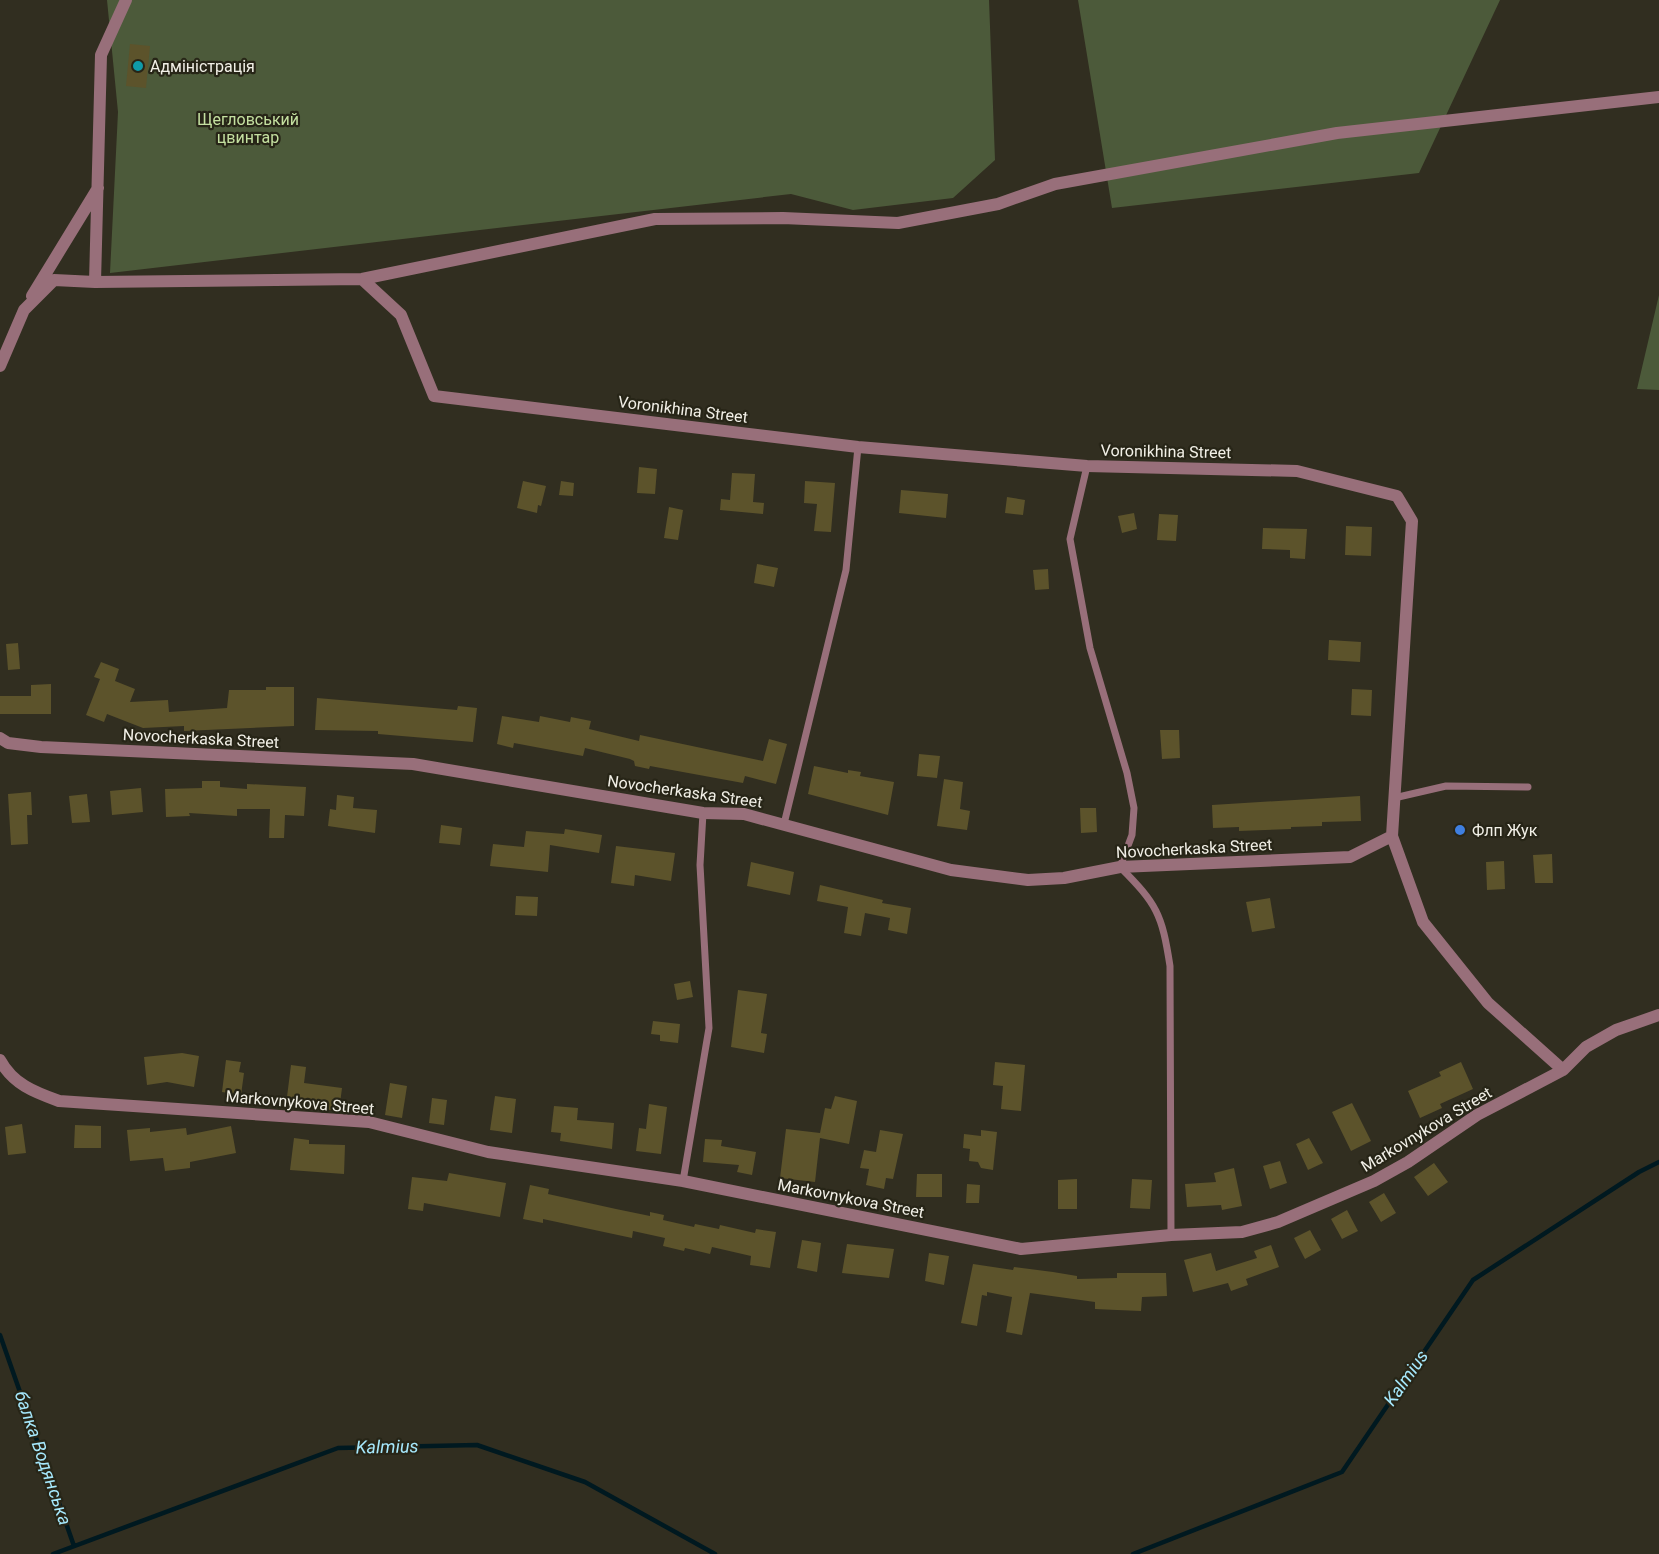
<svg xmlns="http://www.w3.org/2000/svg" width="1659" height="1554" font-family="Roboto,sans-serif">
  <rect width="100%" height="100%" fill="#312e20"/>
  <path fill="#4c5a3a" d="M107 0H989L995 160 953 198 853 210 791 194 110 273 118 112Z
    M1078 0H1500L1419 173 1112 208Z
    M1659 295V390L1637 389Z"/>
  <g fill="none" stroke-linecap="round" stroke-linejoin="round">
    <path stroke="#001920" stroke-width="4.5" d="M0 1335 74 1546
      M53 1554 338 1448 477 1445 585 1482 715 1554
      M1133 1554 1342 1472 1473 1280 1639 1172 1659 1162"/>
  </g>
  <path fill="#5c532b" d="M130 44 150 46 146 88 126 86Z
    M639 467 657 469 655 494 637 493Z
    M732 473 755 474 753 502 764 503 763 514 720 510 721 499 730 500Z
    M523 481 546 486 541 506 538 505 537 513 517 508Z
    M561 481 574 483 573 496 559 495Z
    M805 481 835 483 831 532 814 531 817 504 804 503Z
    M901 490 948 494 946 518 899 513Z
    M1007 497 1025 500 1023 515 1005 513Z
    M669 507 683 510 678 540 664 538Z
    M1134 513 1137 529 1122 533 1118 516Z
    M1159 514 1178 515 1176 541 1157 540Z
    M1346 526 1372 527 1371 556 1345 555Z
    M1263 528 1307 529 1305 559 1290 558V550L1262 549Z
    M757 564 778 568 774 587 754 583Z
    M1048 569 1049 589 1035 590 1033 570Z
    M1329 640 1361 642 1360 662 1328 660Z
    M18 643 20 669 8 670 6 644Z
    M101 662 119 669 115 681 135 689 130 702 168 700 169 712 227 708 229 690H266V687H294V726L184 731V726L143 728 107 714 104 722 86 715 100 679 94 677Z
    M51 684V714H0V696H31V685Z
    M1352 689 1372 690 1371 716 1351 715Z
    M317 698 457 710 458 706 477 708 473 742 378 734V731L315 730Z
    M502 716 539 722 540 716 570 722 571 717 591 721 589 729 639 741 640 735 763 761 769 739 787 744 776 784 745 776 743 783 650 766 649 769 635 766 634 761 630 759 585 748 583 756 514 743 513 748 497 744Z
    M1160 730H1179L1180 758 1162 759Z
    M919 754 940 756 937 778 917 776Z
    M814 766 848 773V770L861 772 860 776 894 782 888 815 808 794Z
    M944 779 963 782 960 809 970 811 967 830 937 826Z
    M202 781H220V787L247 789V784L306 787 304 816 285 815 284 838H269L270 809H237V816L189 813 190 816 166 817 165 789 202 788Z
    M141 788 143 812 112 815 110 791Z
    M31 792 32 815H27L28 844 11 845 8 794Z
    M87 794 90 822 72 823 69 796Z
    M337 795 354 797 353 808 377 810 375 833 328 826 330 809 336 810Z
    M1360 796 1361 821 1322 822V826L1291 827V829L1239 831V827L1213 828 1212 805Z
    M1080 808H1096L1097 832 1081 833Z
    M441 825 462 828 460 845 439 843Z
    M565 829 602 835 599 853 550 845 548 872 490 866 493 844 524 847 526 831 564 834Z
    M616 846 675 853 671 881 635 875 634 886 611 883Z
    M1552 854 1553 883H1535L1533 855Z
    M1504 861 1505 889 1487 890 1486 862Z
    M751 862 794 872 790 895 747 886Z
    M820 885 883 900 882 903 911 908 907 934 888 930 890 918 865 913 861 936 844 933 848 907 817 901Z
    M516 896 538 897 537 916 515 915Z
    M1270 898 1275 928 1252 932 1246 902Z
    M690 981 693 997 677 1000 674 984Z
    M738 990 767 994 761 1033 767 1034 764 1053 731 1047Z
    M653 1021 680 1024 678 1043 660 1041V1035L651 1034Z
    M182 1053 199 1056 194 1087 167 1082 147 1085 144 1057Z
    M226 1060 241 1062 239 1072 244 1073 241 1095 222 1092Z
    M995 1062 1025 1065 1021 1111 1001 1109 1003 1086 993 1085Z
    M1461 1062 1473 1089 1440 1104 1442 1108 1420 1118 1408 1091 1441 1076 1439 1072Z
    M291 1065 306 1067 304 1083 342 1088 339 1111 314 1108V1101L287 1097Z
    M390 1083 407 1086 402 1118 385 1115Z
    M495 1096 516 1099 512 1133 490 1130Z
    M835 1096 857 1101 849 1144 820 1138 815 1182 780 1178 786 1129 820 1133 825 1108 831 1109Z
    M432 1098 447 1100 444 1125 429 1123Z
    M1352 1103 1371 1141 1351 1151 1332 1112Z
    M649 1104 667 1107 661 1154 636 1151 639 1128 646 1129Z
    M554 1106 578 1108 577 1120 614 1123 612 1149 560 1141 561 1133 551 1132Z
    M22 1124 26 1153 8 1155 5 1127Z
    M75 1125 101 1126V1148H74Z
    M231 1126 236 1153 190 1162V1168L165 1171 163 1158 130 1161 127 1130 150 1128V1132L186 1128 187 1135Z
    M880 1130 903 1134 893 1179 886 1178 884 1189 866 1185 869 1169 860 1168 864 1150 876 1152Z
    M981 1130 997 1132 993 1170 981 1168 978 1162 969 1161 970 1149 963 1148 964 1134 981 1136Z
    M294 1138 309 1140V1144L345 1145 344 1174 290 1170Z
    M1309 1138 1323 1163 1308 1170 1296 1144Z
    M705 1139 722 1140 721 1146 756 1152 752 1175 737 1172 739 1165 703 1162Z
    M1280 1161 1287 1183 1270 1189 1263 1166Z
    M1434 1163 1448 1182 1428 1196 1414 1177Z
    M1234 1168 1242 1206 1222 1210 1221 1205 1187 1207 1185 1184 1216 1182 1214 1173Z
    M449 1173 506 1183 500 1217 424 1203 423 1211 408 1209 412 1177 447 1181Z
    M917 1174H942V1197H916Z
    M1077 1179V1209H1058V1180Z
    M1132 1179 1152 1180 1150 1209 1130 1208Z
    M967 1184 980 1185 979 1203H966Z
    M530 1185 549 1189 548 1194 616 1209 650 1216V1212L664 1215 663 1220 694 1227 695 1224 719 1229 720 1225 755 1233 756 1229 776 1232 770 1268 750 1265 751 1256 712 1247 710 1254 685 1248 684 1251 663 1246 665 1238 633 1231 632 1238 543 1219V1223L523 1219Z
    M1384 1193 1396 1213 1381 1222 1369 1202Z
    M1347 1210 1358 1231 1342 1239 1331 1219Z
    M1310 1230 1321 1250 1305 1259 1294 1238Z
    M802 1240 821 1243 817 1272 797 1268Z
    M847 1244 894 1249 889 1278 842 1273Z
    M1271 1245 1279 1267 1246 1279 1248 1285 1231 1291 1228 1283 1193 1292 1184 1260 1211 1253 1216 1271 1257 1258 1254 1251Z
    M929 1253 949 1256 944 1285 925 1281Z
    M973 1264 1013 1270 1014 1267 1053 1272 1077 1276V1279L1117 1278V1273H1166L1167 1296 1142 1297 1141 1311 1117 1310 1095 1309V1302L1030 1293 1022 1335 1006 1332 1012 1297 987 1292V1296L982 1295 977 1326 961 1323Z"/>
  <g fill="none" stroke-linecap="round" stroke-linejoin="round">
    <path stroke="#986f7a" stroke-width="7" d="M1087 466 1070 539 1090 648 1127 773 1134 808 1132 835 1120 867C1157 904 1162 914 1170 966L1171 1235
      M1394 798 1446 786 1528 787
      M784 824 846 570 858 447
      M683 1181 709 1028 700 865 703 813"/>
    <path stroke="#986f7a" stroke-width="12" d="M362 279 401 315 434 396 858 447 1087 466 1297 471 1397 496 1412 521 1392 836 1423 922 1488 1003 1563 1070
      M95 282 362 279 655 219 783 218 898 223 998 204 1055 184 1337 133 1659 97
      M32 296 98 188
      M0 366 24 310 54 280 95 282 101 55 126 0
      M0 738 8 743 41 747 413 764 703 813 744 814 951 870 1028 880 1064 878 1120 867 1350 857 1392 836
      M0 1060C13 1084 34 1092 59 1101L369 1122 488 1152 683 1181 1021 1249 1171 1235 1242 1232 1278 1222 1374 1181 1408 1162 1477 1115 1563 1070 1586 1047 1616 1030 1659 1015"/>
  </g>
  <circle fill="#0f9aa8" stroke="#272517" stroke-width="2" cx="138" cy="66" r="6"/>
  <circle fill="#3f7fe0" stroke="#272517" stroke-width="2" cx="1460" cy="830" r="6"/>
  <g text-anchor="middle" stroke-width="4.5" stroke-linejoin="round" paint-order="stroke">
    <g font-size="16" fill="#f2f0e7" stroke="#272517" text-anchor="start">
      <text x="150" y="72">Адміністрація</text>
      <text x="1472" y="836">Флп Жук</text>
    </g>
    <g font-size="16" fill="#c4e0a0" stroke="#272517">
      <text x="248" y="125">Щегловський<tspan x="248" dy="18">цвинтар</tspan></text>
    </g>
    <g font-size="16" fill="#f2f0e7" stroke="#272517">
      <text transform="translate(683 409) rotate(7)" y="6">Voronikhina Street</text>
      <text transform="translate(1166 451) rotate(1)" y="6">Voronikhina Street</text>
      <text transform="translate(201 738) rotate(3)" y="6">Novocherkaska Street</text>
      <text transform="translate(685 791) rotate(8)" y="6">Novocherkaska Street</text>
      <text transform="translate(1194 848) rotate(-3)" y="6">Novocherkaska Street</text>
      <text transform="translate(300 1102) rotate(5)" y="6">Markovnykova Street</text>
      <text transform="translate(1426 1129) rotate(-31)" y="6">Markovnykova Street</text>
      <text transform="translate(851 1198) rotate(11)" y="6">Markovnykova Street</text>
    </g>
    <g font-size="18" font-style="italic" fill="#a6e8fc" stroke="#272517">
      <text transform="translate(1406 1378) rotate(-55)" y="6">Kalmius</text>
      <text transform="translate(387 1447) rotate(-1)" y="6">Kalmius</text>
      <text transform="translate(43 1458) rotate(71)" y="6">балка Водянська</text>
    </g>
  </g>
</svg>
